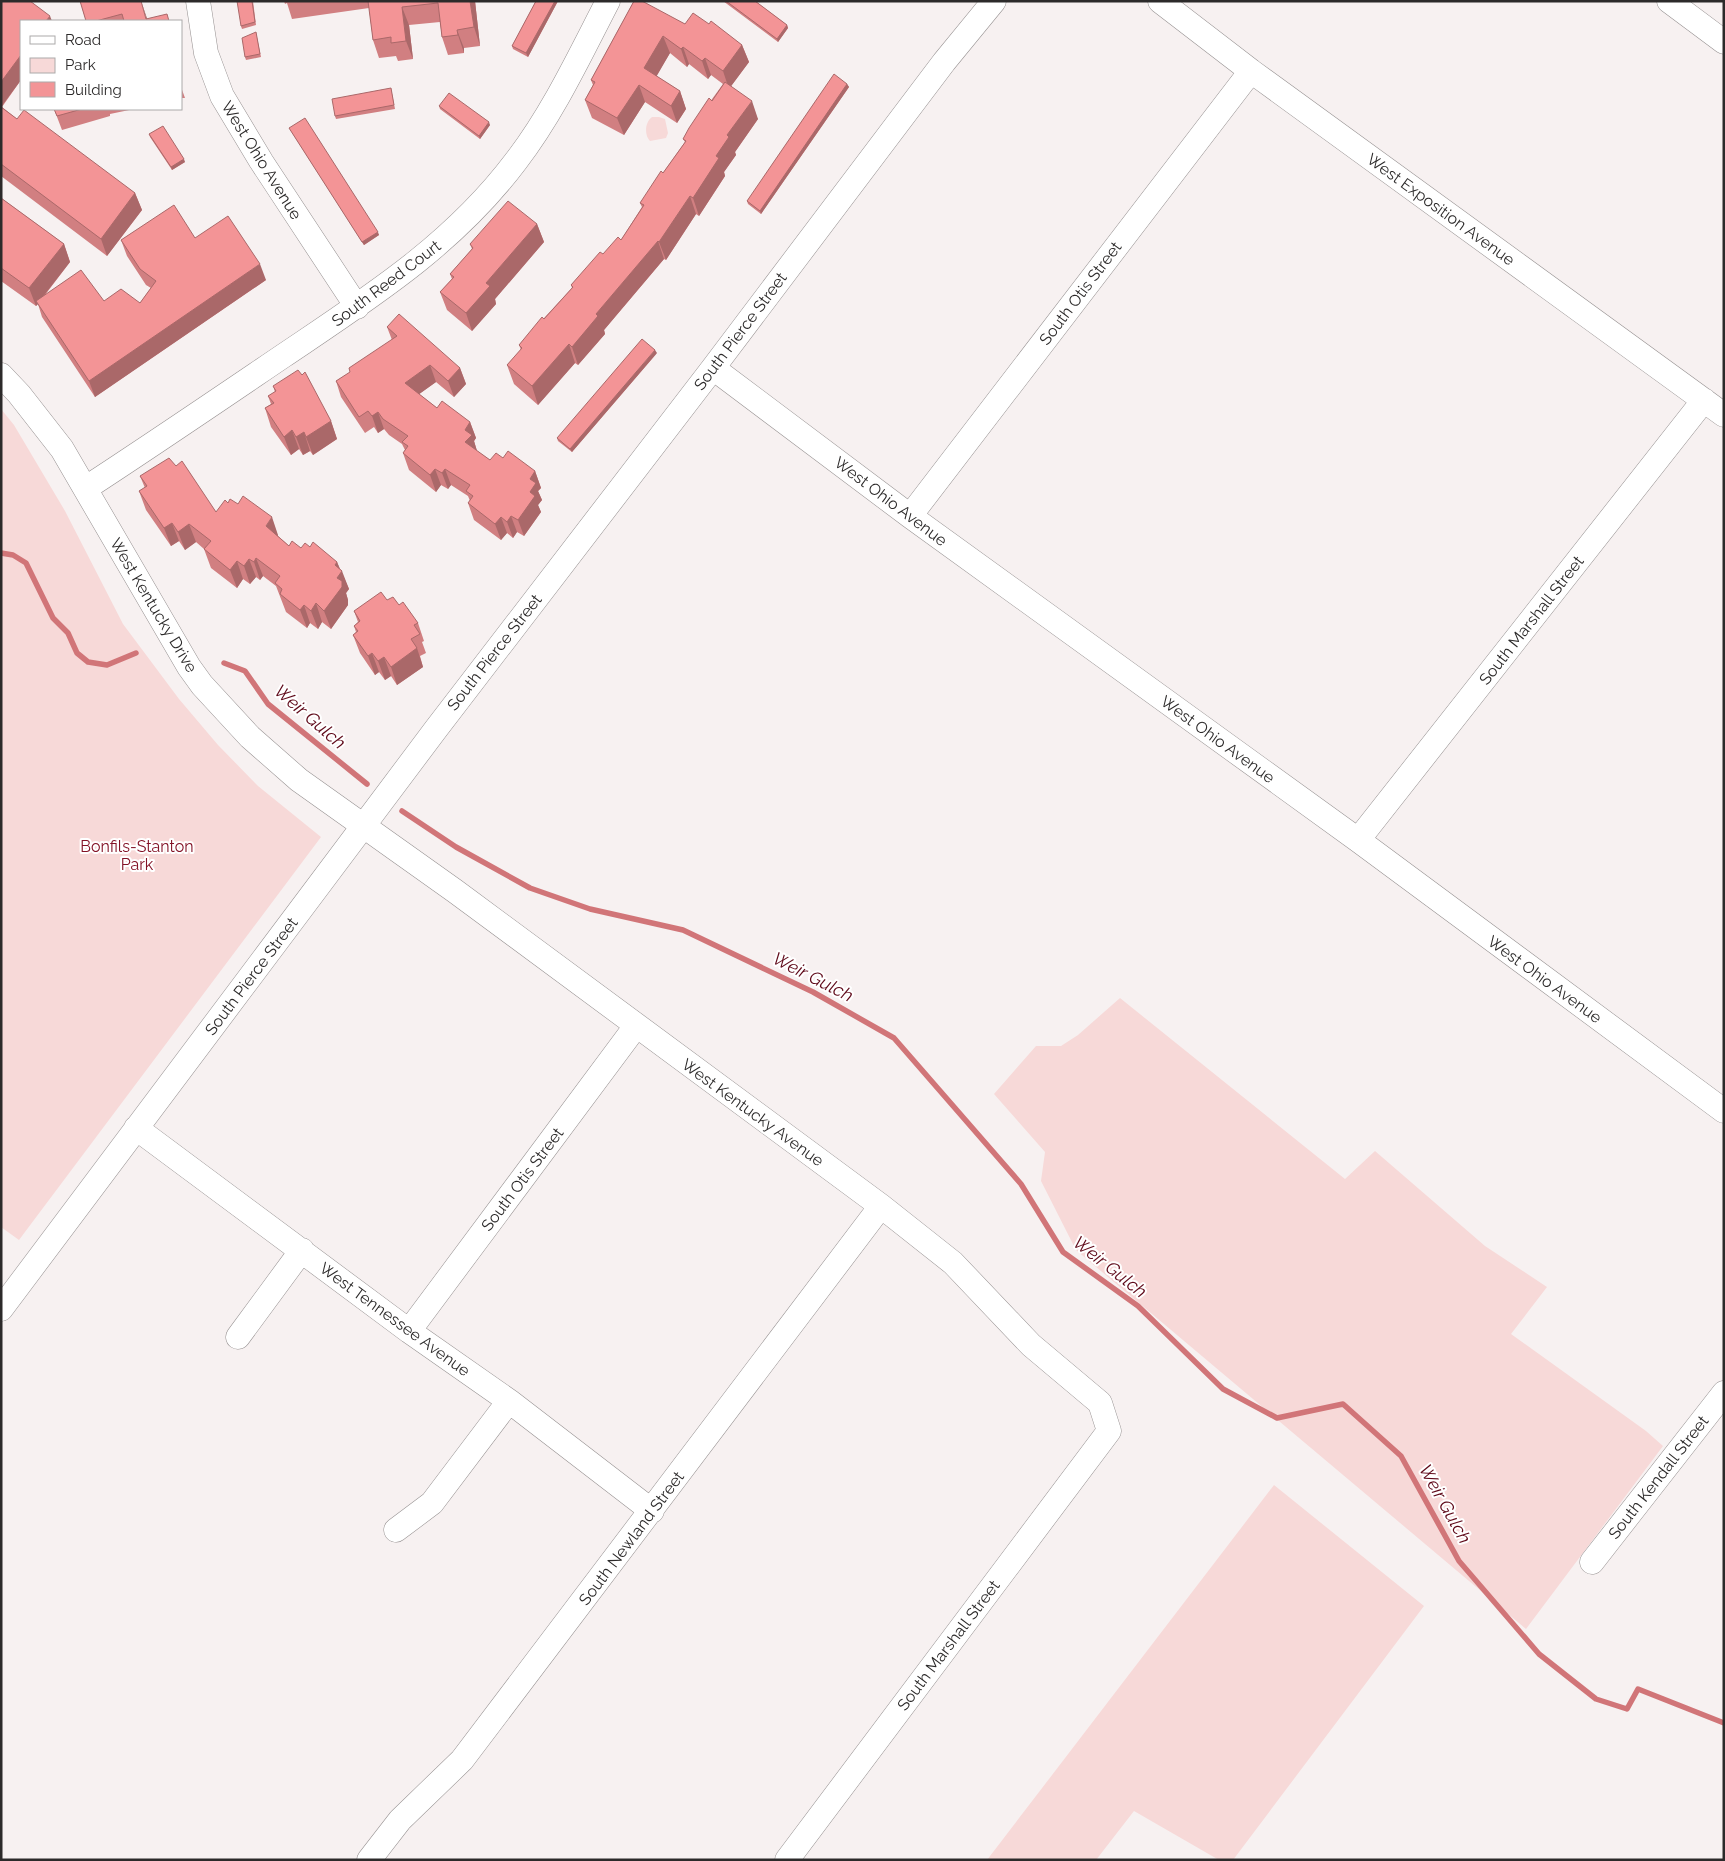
<svg xmlns="http://www.w3.org/2000/svg" width="1725" height="1861" font-family="Raleway,sans-serif">
  <rect width="100%" height="100%" fill="#f7f1f1"/>
  <path fill="#f7d9d8" d="M652 117H659L665 119 668 133 666 138 650 141C644 135 645 122 652 117Z
    M1 409 14 425 65 511 123 624 179 699 218 745 258 786 321 837 19 1240 1 1227Z
    M1120 998 1345 1179 1375 1151 1485 1246 1547 1287 1511 1334 1646 1431 1663 1446 1526 1629 1076 1250 1041 1181 1045 1152 994 1094 1036 1046H1061L1078 1035Z
    M1274 1485 1424 1606 1233 1860H1219L1134 1811 1096 1860H987Z"/>
  <g fill="none" stroke-linecap="round" stroke-linejoin="round">
    <path stroke="#d17578" stroke-width="5.5" d="M1 553 13 555 26 563 53 618 68 633 77 653 88 662 107 665 136 653
      M224 663 245 671 268 704 367 784
      M402 811 456 847 530 888 590 909 683 930 813 992 894 1038 1021 1184 1063 1252 1138 1306 1223 1389 1277 1418 1343 1404 1401 1456 1459 1561 1539 1654 1596 1699 1627 1709 1638 1689 1724 1723"/>
    <g stroke="#969191" stroke-width="25">
      <path id="minor" d="M198 1 206 53 222 96 261 161 357 307
        M1160 1 1251 71 1724 415
        M1669 1 1724 42
        M713 368 910 516 1358 840 1724 1111
        M1 375 19 394 62 449 189 667 202 685 250 737 299 780 455 891 881 1206 953 1263 1031 1345 1100 1403 1109 1431 787 1860
        M86 488C152 445 218 400 283 356 369 298 453 245 516 161 553 113 580 55 608 1
        M910 516 1251 71
        M1358 840 1704 400
        M136 1128 409 1331 509 1401 652 1511
        M1 1309 436 729 713 368 944 62 994 1
        M409 1331 636 1026
        M238 1337 302 1250
        M396 1530 432 1503 509 1401
        M1592 1562 1724 1393
        M369 1860 400 1820 462 1760 881 1206"/>
    </g>
    <use href="#minor" stroke="#fff" stroke-width="24"/>
  </g>
  <path fill="#d17f81" d="M1 1 21 21V80L2 107 17 119 135 193 142 210 107 256 1 176Z
    M80 1 147 19 169 21H86Z
    M253 1 256 25 242 29 241 26Z
    M284 1H475L480 46 464 48V53L448 55 442 37 440 22 409 25 413 59 398 61 396 56 379 58 373 40 369 8 292 19 287 3 285 4Z
    M536 1H558L528 57 513 49 512 46Z
    M634 1 685 24H709L742 45 749 62 731 86 758 119 735 152 736 155 724 172 725 176 699 216 696 214 666 260 664 259 604 330 605 334 578 365 575 363 538 405 514 384 507 365 521 350 519 345 572 288 571 285 603 254 621 240 642 207 640 203 663 173 685 142 683 139 723 84 711 75 708 79 689 64 687 67 670 53 656 76 680 91 686 109 677 123 645 102 624 135 592 118 585 100 593 85 591 80Z
    M723 1H755L787 25 788 28 778 42Z
    M256 32 261 57 246 60 245 57Z
    M847 84 849 87 761 214 748 204 747 201Z
    M181 87 185 98H181Z
    M391 88 395 109 336 119 335 116Z
    M439 106 490 125 480 139 440 109Z
    M54 109H134L110 114V116L62 130Z
    M289 128 379 235 364 245 291 131Z
    M149 134 185 162 172 170 150 137Z
    M1 198 64 244 70 262 45 295 104 301 140 303 151 288 146 285 127 256 121 240 195 238 266 280 95 397 42 317 38 304 36 306 1 281Z
    M537 224 544 242 495 299 496 304 472 331 447 310 440 292 452 279 450 274 472 249 470 244Z
    M387 327 460 368 466 384 454 397 436 382 419 394 437 408 470 422 476 438 474 441 477 451 490 460 503 458 535 471 541 488 538 491 542 500 538 505 541 512 524 536 517 532 513 538 507 533 501 540 474 520 468 503 470 501 468 496 451 485 448 489 441 485 436 492 409 470 403 453 405 450 402 444 389 435 384 429 378 433 374 427 365 433 341 397 336 381 350 373 392 340Z
    M657 353 572 452 558 441 557 438Z
    M273 386 331 421 337 439 313 455 310 451 303 455 299 449 291 455 271 427 265 408 271 404 268 396 275 392Z
    M176 466 216 512 278 535V536L289 546 301 548 310 547 337 562 349 589 346 593 348 600V605L331 629 322 622 318 629 310 623 307 628 286 612 276 586 263 576 260 580 256 577 250 584 243 579 237 588 211 568 204 549 196 542 185 550 179 541 171 546 146 510 139 491 145 488 140 476Z
    M387 600 399 605 418 623 424 641 422 642 426 653 420 656 423 667 397 685 391 676 385 680 379 672 375 675 360 653 353 635 356 632 354 626 358 622 354 611Z"/>
  <path fill="#aa6869" d="M141 1 148 21H147Z
    M470 1H475L480 46 474 27Z
    M555 1H558L528 57 526 53Z
    M402 7 409 25 413 59 406 41Z
    M50 16 52 21H46Z
    M787 25 788 28 778 42 777 39Z
    M457 30 464 48V53L458 35Z
    M663 36 670 53 651 86 644 68Z
    M742 45 749 62 729 89 723 71Z
    M683 47 689 64 687 67 681 49Z
    M21 55V80L1 107V82Z
    M705 58 711 75 708 79 702 61Z
    M847 84 849 87 761 214 760 211Z
    M639 85 645 102 624 135 617 118Z
    M680 91 686 109 677 123 671 106Z
    M752 101 758 119 735 152 736 155 724 172 725 176 699 216 693 198 727 135Z
    M489 122 490 125 480 139 479 136Z
    M184 159 185 162 172 170 171 167Z
    M135 193 142 210 107 256 101 239Z
    M690 196 696 214 666 260 659 242Z
    M537 224 544 242 495 299 496 304 472 331 466 313 486 283Z
    M378 232 379 235 364 245 362 242Z
    M658 241 664 259 604 330 605 334 578 365 572 347 596 314Z
    M64 244 70 262 38 303 36 301 38 304 36 306 29 288Z
    M260 264 266 280 95 397 89 381Z
    M569 344 575 363 538 405 532 386Z
    M655 350 657 353 572 452 570 449Z
    M430 365 436 382 411 400 405 383Z
    M460 368 466 384 454 397 448 381Z
    M378 412 384 429 378 433 372 416Z
    M331 421 337 439 313 455 306 437Z
    M470 422 476 438 474 441 477 451 465 442V430Z
    M292 430 299 449 291 455 284 437Z
    M304 432 310 451 303 455 296 437Z
    M435 469 441 485 436 492 430 475Z
    M445 469 451 485 448 489 442 473Z
    M535 471 541 488 538 491 542 500 538 505 541 512 524 536 518 520 530 492V479Z
    M511 516 517 532 513 538 507 522Z
    M272 517 278 535 273 544 266 526Z
    M501 517 507 533 501 540 495 524Z
    M172 523 179 541 171 546 164 528Z
    M189 524 196 542 185 550 178 532Z
    M256 558 263 576 260 580 254 562Z
    M249 559 256 577 250 584 244 566Z
    M237 561 243 579 237 588 230 570Z
    M337 562 341 572 342 571 349 589 346 593 348 600V605L331 629 324 611 335 565Z
    M316 603 322 622 318 629 311 611Z
    M304 605 310 623 307 628 300 610Z
    M417 648 423 667 397 685 391 667Z
    M372 653 379 672 375 675 368 656Z
    M384 657 391 676 385 680 378 661Z"/>
  <path fill="#f39496" stroke="#aa6869" d="M1 1H30L50 16 46 21H21V55L1 82Z
    M80 1H141L146 19 167 14 169 21H124L122 14 96 21H86Z
    M237 1H252L255 22 241 26Z
    M368 1H470L474 27 457 30 458 35 442 37 438 3 402 7 406 41 391 43V37L373 40Z
    M536 1H555L526 53 512 46Z
    M634 1H642L685 24 693 13 709 24 711 21 742 45 723 71 705 58 702 61 683 47 681 49 663 36 644 68 680 91 671 106 639 85 617 118 585 100 595 82 591 80Z
    M726 1H755L787 25 777 39Z
    M256 32 260 54 245 57 242 38Z
    M834 74 847 84 760 211 747 201Z
    M725 82 752 101 727 135 729 137 716 156 719 158 693 198 690 196 659 242 658 241 596 314 598 316 572 347 569 344 532 386 507 365 522 348 519 345 542 317 544 319 573 287 571 285 600 252 603 254 618 237 621 240 644 205 640 203 661 171 663 173 686 141 683 139 689 128 709 98 712 101Z
    M391 88 394 105 335 116 332 99Z
    M449 93 489 122 479 136 439 106Z
    M1 107 17 119 24 110 135 193 101 239 1 164Z
    M54 109H82L57 116Z
    M305 118 378 232 362 242 289 128Z
    M163 126 184 159 171 167 149 134Z
    M1 198 64 244 29 288 1 268Z
    M508 201 537 224 486 283 490 286 466 313 440 292 454 277 450 274 473 248 470 244Z
    M174 205 195 238 228 216 260 264 89 381 36 301 81 270 104 301 121 289 140 303 156 281 140 269 121 240Z
    M399 314 460 368 448 381 430 365 405 383 437 408 442 401 470 422 465 430 472 435 465 442 490 460 496 453 503 458 508 451 535 471 530 479 536 483 530 492 535 496 518 520 511 516 507 522 501 517 495 524 468 503 473 496 466 491 470 485 445 469 442 473 435 469 430 475 403 453 408 446 402 442 408 436 383 419 378 412 372 416 368 411 359 417 336 381 350 372 349 368 397 336 387 327Z
    M642 339 655 350 570 449 557 438Z
    M298 370 302 375 305 372 331 421 306 437 304 432 296 437 292 430 284 437 265 408 274 403 268 396 276 391 273 386Z
    M169 458 176 466 182 461 216 512 225 500 228 503 230 499 238 504 243 496 272 517 266 526 289 546 292 541 301 548 305 543 310 547 313 542 337 562 335 565 342 571 337 578 342 581V587L324 611 316 603 311 611 304 605 300 610 280 594 282 589 275 583 280 576 256 558 254 562 249 559 244 566 237 561 230 570 204 549 211 541 189 524 178 532 172 523 164 528 139 491 147 486 140 476Z
    M381 592 387 600 393 597 399 605 403 602 418 623 414 625 420 634 411 639 417 648 391 667 384 657 378 661 372 653 368 656 353 635 358 631 354 626 360 621 354 611Z"/>
  <g text-anchor="middle" stroke-width="4" stroke-linejoin="round" paint-order="stroke">
    <g font-size="16" fill="#2c2a2a" stroke="#fff">
      <text transform="translate(262 160) rotate(58)" y="6">West Ohio Avenue</text>
      <text transform="translate(1441 209) rotate(36)" y="6">West Exposition Avenue</text>
      <text transform="translate(386 283) rotate(-37)" y="6">South Reed Court</text>
      <text transform="translate(1080 293) rotate(-53)" y="6">South Otis Street</text>
      <text transform="translate(740 331) rotate(-53)" y="6">South Pierce Street</text>
      <text transform="translate(891 501) rotate(37)" y="6">West Ohio Avenue</text>
      <text transform="translate(154 605) rotate(59)" y="6">West Kentucky Drive</text>
      <text transform="translate(1531 620) rotate(-52)" y="6">South Marshall Street</text>
      <text transform="translate(494 652) rotate(-52)" y="6">South Pierce Street</text>
      <text transform="translate(1218 739) rotate(36)" y="6">West Ohio Avenue</text>
      <text transform="translate(251 976) rotate(-53)" y="6">South Pierce Street</text>
      <text transform="translate(1545 979) rotate(36)" y="6">West Ohio Avenue</text>
      <text transform="translate(753 1112) rotate(36)" y="6">West Kentucky Avenue</text>
      <text transform="translate(522 1179) rotate(-53)" y="6">South Otis Street</text>
      <text transform="translate(395 1319) rotate(36)" y="6">West Tennessee Avenue</text>
      <text transform="translate(1658 1477) rotate(-52)" y="6">South Kendall Street</text>
      <text transform="translate(631 1538) rotate(-53)" y="6">South Newland Street</text>
      <text transform="translate(948 1645) rotate(-53)" y="6">South Marshall Street</text>
    </g>
    <g font-size="16" fill="#831226" stroke="#fff">
      <text x="137" y="852">Bonfils-Stanton<tspan x="137" dy="18">Park</tspan></text>
    </g>
    <g font-size="18" font-style="italic" fill="#5e0818" stroke="#fff">
      <text transform="translate(310 717) rotate(41)" y="6">Weir Gulch</text>
      <text transform="translate(813 977) rotate(27)" y="6">Weir Gulch</text>
      <text transform="translate(1110 1267) rotate(38)" y="6">Weir Gulch</text>
      <text transform="translate(1445 1504) rotate(61)" y="6">Weir Gulch</text>
    </g>
  </g>
  <rect width="1725" height="1861" fill="none" stroke="#2c2a2a" stroke-width="5"/>
  <rect x="20" y="20" width="162" height="90" fill="#ffffff" stroke="#abaaaa"/>
  <rect x="30" y="36" width="25" height="8" fill="#ffffff" stroke="#abaaaa"/>
  <text x="65" y="45" font-size="15" fill="#2c2a2a">Road</text>
  <rect x="30" y="58" width="25" height="15" fill="#f7d9d8" stroke="#abaaaa"/>
  <text x="65" y="70" font-size="15" fill="#2c2a2a">Park</text>
  <rect x="30" y="82" width="25" height="15" fill="#f39496" stroke="#abaaaa"/>
  <text x="65" y="95" font-size="15" fill="#2c2a2a">Building</text>
</svg>
